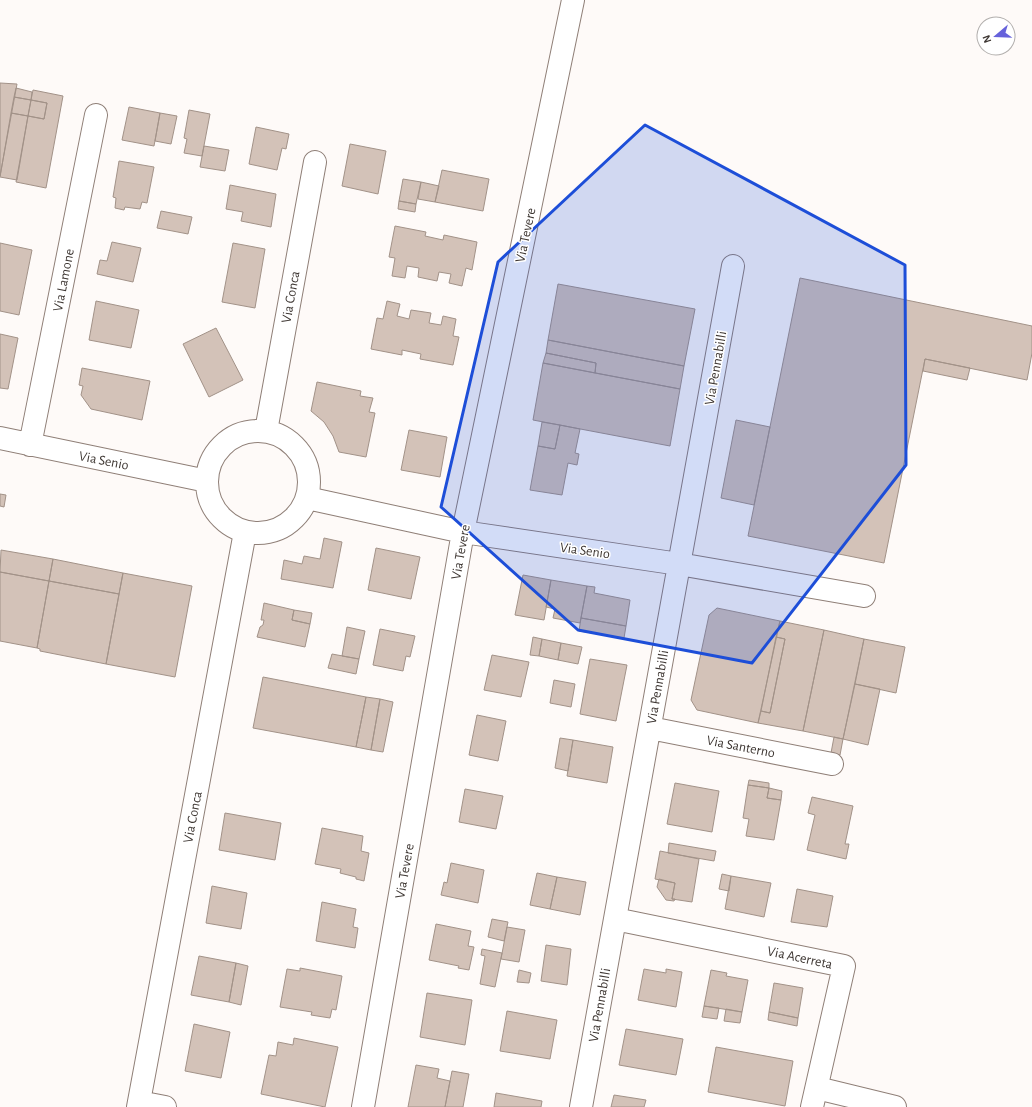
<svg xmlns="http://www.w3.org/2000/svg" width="1032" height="1107" font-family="'Alegreya Sans',sans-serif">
  <rect width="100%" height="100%" fill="#fefaf8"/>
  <path fill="#d3c2b8" stroke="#a29288" d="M0 83 17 84 0 176Z
    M16 88 32 92 31 100 14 97Z
    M33 90 63 96 46 188 16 182 28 116 44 119 47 103 31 100Z
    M14 97 31 100 28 116 11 113Z
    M31 100 47 103 44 119 28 116Z
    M129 107 160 113 154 146 122 140Z
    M189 110 210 114 202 156 184 153 187 139 184 138Z
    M11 113 28 116 17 180 0 177Z
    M160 113 177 116 171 144 155 141Z
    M256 127 289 134 286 149 282 148 277 170 249 164Z
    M350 144 386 151 378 194 342 186Z
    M204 146 229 150 225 171 200 167Z
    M119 161 154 167 147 203 142 202 140 209 125 207 124 210 115 208 116 198 113 197Z
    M442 170 489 179 483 211 435 202Z
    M403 179 421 182 416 204 399 201Z
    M421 182 439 186 435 202 418 199Z
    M230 185 276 194 271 227 241 221 243 212 226 209Z
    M399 201 416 204 415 212 398 209Z
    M161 211 192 217 188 234 157 228Z
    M395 226 426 232 425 236 443 240 444 235 477 242 472 270 466 268 462 286 449 283 451 274 439 272 437 281 418 277 419 268 407 266 405 278 392 276 395 258 389 257Z
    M112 242 141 248 133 282 97 274 100 260 107 261Z
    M0 243 32 250 19 315 0 311Z
    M233 243 265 249 255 308 222 302Z
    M800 278 1032 326V353L1027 380 925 359 884 563 748 536Z
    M558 284 695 309 684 366 548 340Z
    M96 301 139 310 131 348 89 340Z
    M387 301 400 304 397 316 409 319 411 310 431 313 429 323 441 325 443 316 456 319 453 336 459 337 453 365 420 359 421 354 402 350V355L371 349 377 318 383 319Z
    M216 328 243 380 209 397 183 344Z
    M0 334 18 338 8 389 0 388Z
    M548 340 684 366 680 389 595 373 596 363 546 353Z
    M546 353 596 363 595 373 543 363Z
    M925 359 970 368 967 380 923 371Z
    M543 363 680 389 670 446 533 420Z
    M82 368 150 381 142 420 91 409 81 395 83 386 79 385Z
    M317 382 361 391 360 396 373 398 369 412 375 413 366 457 339 452 333 436 324 422 311 411Z
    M736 420 770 427 754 505 721 498Z
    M542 422 560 425 555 449 538 446Z
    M560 425 580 429 575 453 579 454 577 465 568 463 562 495 530 490 538 446 555 449Z
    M409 430 447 437 440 477 401 470Z
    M0 494 6 495 4 507 0 506Z
    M324 538 342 542 333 588 281 579 284 560 302 564 304 556 320 559Z
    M376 548 420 557 411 599 368 590Z
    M1 550 53 559 49 581 0 572Z
    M53 559 123 573 119 594 49 581Z
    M0 572 49 581 37 648 0 641Z
    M123 573 192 586 175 677 106 664Z
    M523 575 551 580 544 620 515 615Z
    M551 580 587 586 580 623 553 618 555 609 546 607Z
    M49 581 119 594 106 664 40 651V649L37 648Z
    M587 586 595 587 594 593 630 600 626 626 581 618Z
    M264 603 294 610 292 620 310 624 305 647 257 637 260 627 263 625 264 620H261Z
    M717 608 780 621 758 723 697 710 691 700 709 615Z
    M294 610 312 613 310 624 292 620Z
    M581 618 626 626 624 638 579 631Z
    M780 621 824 630 803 731 758 723 761 711 770 713 785 639 776 637Z
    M347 627 365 631 359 659 342 656Z
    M380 629 415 636 410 657 406 656 403 671 373 665Z
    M824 630 864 639 843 739 803 731Z
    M533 637 542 639 539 656 530 655Z
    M776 637 785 639 770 713 761 711Z
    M542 639 561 643 558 660 539 656Z
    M864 639 905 647 896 693 855 684Z
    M561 643 582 647 578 664 558 660Z
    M332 654 359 659 356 674 328 668Z
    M492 655 529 662 521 697 484 690Z
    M590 659 627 665 616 721 580 714Z
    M263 677 366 697 356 747 253 728Z
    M554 680 575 684 571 707 550 703Z
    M855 684 880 689 868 745 843 739Z
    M366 697 380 699 371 750 356 747Z
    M380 699 393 702 383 752 371 750Z
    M477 715 506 721 498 761 469 755Z
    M834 737 843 739 840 755 831 753Z
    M560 738 573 740 568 771 555 768Z
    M573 740 613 747 607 783 567 776Z
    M749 780 769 783V788L748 785Z
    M675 783 719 791 712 832 667 824Z
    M748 785 769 788 767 798 781 800 774 840 746 836 749 819 743 818Z
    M769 788 782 791 781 800 767 798Z
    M465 789 503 796 496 829 459 822Z
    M812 797 853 806 845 844H849L846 859 807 850 815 815 808 813Z
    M225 813 281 823 275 860 219 850Z
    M322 828 363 836 361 851 369 853 364 881 356 879V877L340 873 341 869 315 864Z
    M669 843 716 851 714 861 668 853Z
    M660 851 699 859 692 902 672 899 675 883 655 879Z
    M451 863 484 870 478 903 441 895 444 882 447 883Z
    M537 873 557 877 550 909 530 905Z
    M722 874 731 876 729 891 719 889Z
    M731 876 771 883 764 917 725 909Z
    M557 877 586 882 580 915 550 909Z
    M659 879 675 883 672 899H675L674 901 666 900 657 887Z
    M212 886 247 893 241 929 206 923Z
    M797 889 833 896 827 927 791 922Z
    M322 902 356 909 353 927 358 928 355 948 316 941Z
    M492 919 508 922 504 941 488 937Z
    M436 924 471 931 468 946 474 947 469 970 458 968 459 966 429 960Z
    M507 927 525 930 519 962 501 959Z
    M546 945 571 949 567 985 541 981Z
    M482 949 502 953 495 987 480 984 485 956 481 955Z
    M199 956 236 963 229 1002 191 995Z
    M236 963 248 966 241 1005 229 1002Z
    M300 968 342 976 336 1010 332 1009 330 1018 311 1015 312 1012 280 1007 287 969 300 971Z
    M644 969 666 973V969L682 972 676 1007 638 1000Z
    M519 970 531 973 529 983 517 982Z
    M711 970 727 973 726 976 748 980 742 1012 704 1006Z
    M774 983 803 988 798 1018 769 1012Z
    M427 993 472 1000 465 1045 420 1037Z
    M704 1006 719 1008 717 1019 702 1017Z
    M726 1009 742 1012 740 1023 724 1021Z
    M507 1011 557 1020 550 1059 500 1051Z
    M769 1012 798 1018 797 1026 768 1020Z
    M194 1024 230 1032 221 1078 185 1071Z
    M626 1029 683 1039 676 1075 619 1065Z
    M294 1038 338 1047 325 1107 261 1094 269 1055 276 1056 278 1042 293 1045Z
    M716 1047 793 1061 785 1106 708 1092Z
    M416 1065 439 1069 437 1078 450 1081 445 1107H408Z
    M452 1071 469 1074 463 1107H445Z
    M496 1093 542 1101 541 1107H494Z
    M614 1095 646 1100 644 1107H611Z"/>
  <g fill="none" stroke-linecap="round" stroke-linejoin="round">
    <g stroke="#8f7f77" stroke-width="24">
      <path id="street" d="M266 431 315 162
        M207 482a51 51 0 1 1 102 0a51 51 0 1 1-102 0Z
        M0 438 207 481
        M30 445 96 115
        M307 498 463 532 679 564 864 596
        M650 728 832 764
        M615 919 844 966 812 1107
        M817 1088 895 1107
        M139 1102 165 1107
        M138 1107 245 532
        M363 1107 463 532 573 0
        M581 1107 733 266"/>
    </g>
    <use href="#street" stroke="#fff" stroke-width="22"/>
  </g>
  <path fill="#1d4ed8" fill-opacity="0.2" stroke="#1d4ed8" stroke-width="3" stroke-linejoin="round" d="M645 125 905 265 906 465 752 663 578 630 441 507 498 262Z"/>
  <g text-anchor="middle" stroke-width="3" stroke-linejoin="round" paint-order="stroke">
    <g font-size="14" fill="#3e3733" stroke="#fff">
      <text transform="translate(525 235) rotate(-78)" y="5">Via Tevere</text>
      <text transform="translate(63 280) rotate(-79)" y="5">Via Lamone</text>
      <text transform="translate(290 297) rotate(-80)" y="5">Via Conca</text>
      <text transform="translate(715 368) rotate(-80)" y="5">Via Pennabilli</text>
      <text transform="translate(104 460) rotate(11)" y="5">Via Senio</text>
      <text transform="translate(585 550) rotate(8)" y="5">Via Senio</text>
      <text transform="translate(460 552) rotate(-80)" y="5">Via Tevere</text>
      <text transform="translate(657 687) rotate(-80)" y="5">Via Pennabilli</text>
      <text transform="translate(741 746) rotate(11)" y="5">Via Santerno</text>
      <text transform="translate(192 817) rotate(-79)" y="5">Via Conca</text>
      <text transform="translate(404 871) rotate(-80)" y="5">Via Tevere</text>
      <text transform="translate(800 957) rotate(12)" y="5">Via Acerreta</text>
      <text transform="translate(599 1005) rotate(-80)" y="5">Via Pennabilli</text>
    </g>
  </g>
  <g transform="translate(996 36) rotate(251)"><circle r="19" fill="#ffffff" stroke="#b2afad"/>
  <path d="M0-3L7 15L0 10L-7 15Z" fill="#6662db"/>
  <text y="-6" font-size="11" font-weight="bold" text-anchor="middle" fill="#3e3733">N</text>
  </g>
</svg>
